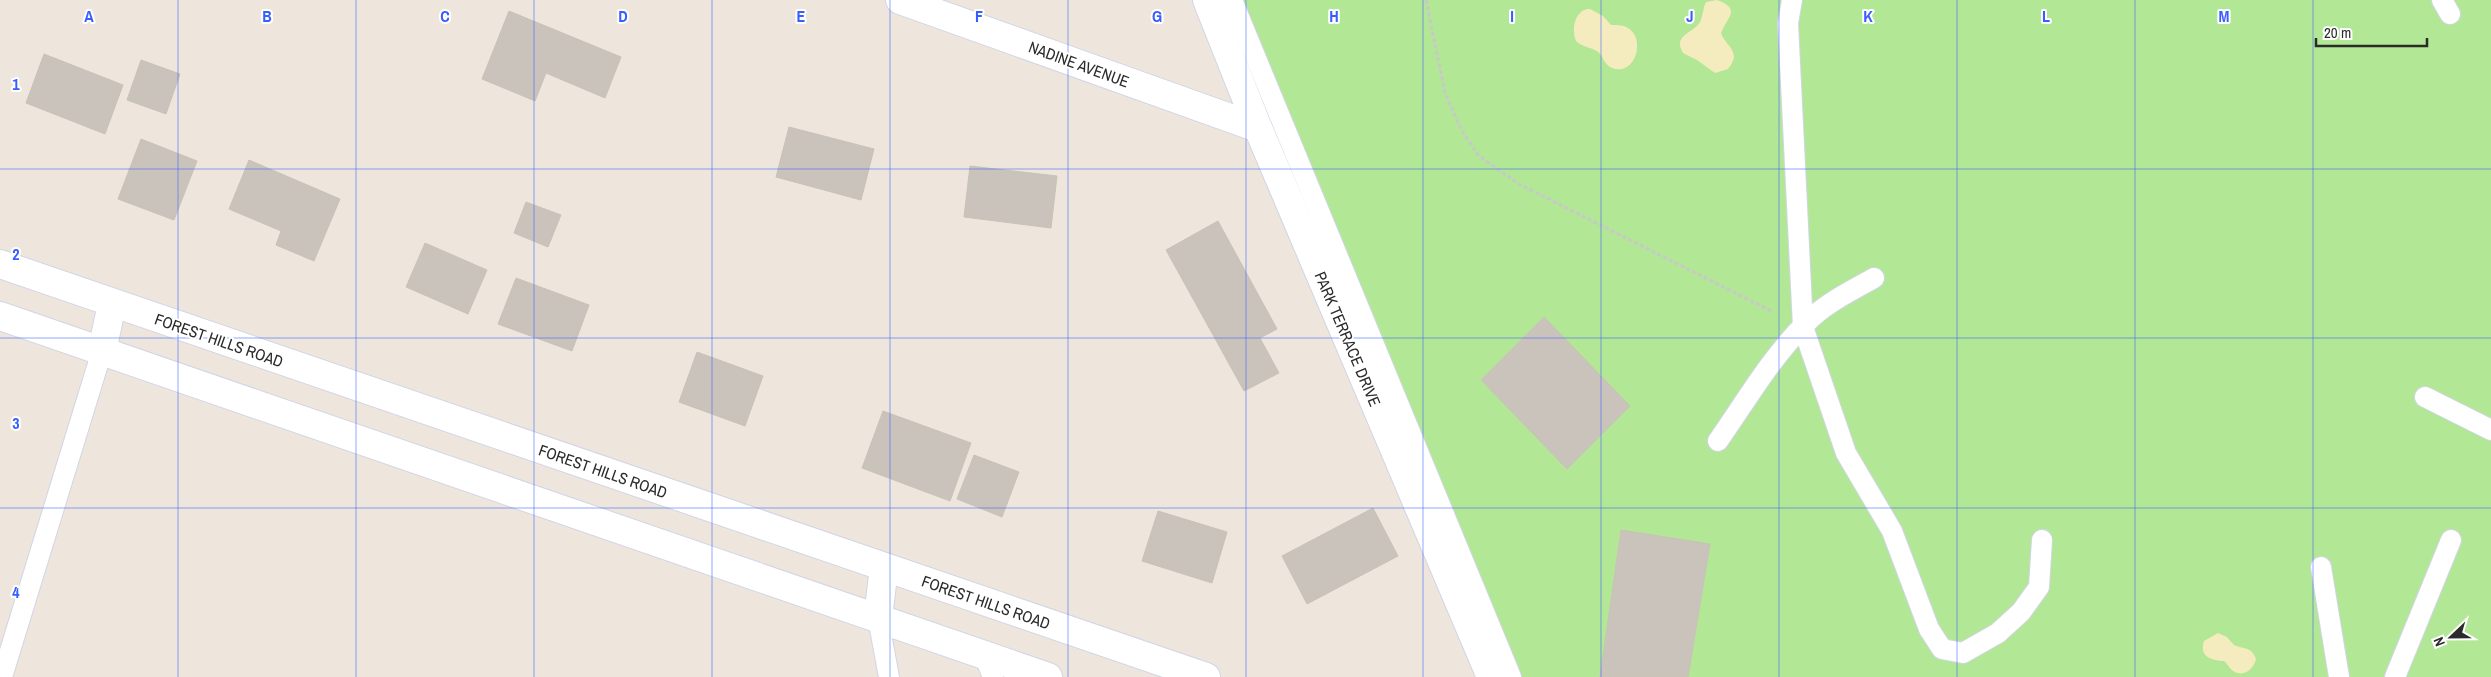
<svg xmlns="http://www.w3.org/2000/svg" width="2491" height="677" font-family="'Archivo Narrow',sans-serif">
  <rect width="100%" height="100%" fill="#eee6dc"/>
  <path fill="#b2e796" d="M1220 0H2491V677H1500Z"/>
  <path fill="#f4ecbe" d="M1717 0C1742 9 1727 17 1721 33 1725 46 1743 51 1728 69L1715 73 1697 60 1683 53C1672 35 1694 33 1700 22 1703 16 1703 8 1706 2Z
    M1590 9 1603 16 1611 25C1615 25 1622 25 1626 27 1647 36 1636 77 1612 68 1603 64 1604 56 1597 51 1590 47 1582 47 1576 41 1571 29 1575 9 1590 9Z
    M2218 633 2227 637 2234 645C2245 650 2251 646 2256 659 2254 668 2245 677 2235 672 2230 670 2228 664 2224 661 2211 660 2199 657 2204 641Z"/>
  <path fill="#c9c3bc" stroke="#c9c2b6" d="M509 11 621 57 605 98 546 73 535 101 482 79Z
    M44 54 123 85 105 134 26 103Z
    M141 60 180 74 166 114 127 100Z
    M789 127 874 149 861 200 776 177Z
    M141 139 197 161 174 220 118 199Z
    M249 160 340 199 314 261 276 245 281 231 229 209Z
    M970 166 1057 176 1051 228 964 217Z
    M526 202 561 215 548 247 514 233Z
    M1218 221 1277 329 1260 338 1279 373 1244 391 1166 250Z
    M425 243 487 270 468 314 406 287Z
    M516 278 589 305 572 351 498 324Z
    M1544 317 1630 406 1567 469 1481 380Z
    M697 352 763 376 745 426 679 402Z
    M883 411 971 443 950 501 862 468Z
    M974 455 1019 472 1002 517 957 499Z
    M1373 508 1398 556 1307 604 1282 556Z
    M1158 511 1227 532 1212 583 1142 561Z
    M1621 530 1710 544 1688 677H1600Z"/>
  <g fill="none" stroke-linecap="round" stroke-linejoin="round">
    <g stroke="#d1d5e5" stroke-width="22">
      <path id="lane" d="M1232 0 1511 677
        M1792 0 1788 23 1803 327 1846 453 1892 531 1929 629 1942 649 1963 653 1998 633 2021 612 2039 587 2042 540
        M2442 0 2450 14
        M2425 397 2491 430
        M1718 441C1746 401 1772 356 1807 322 1826 303 1851 291 1874 278
        M2321 567 2339 677
        M878 618 889 677
        M984 655 993 677
        M2 677 102 351
        M2395 677 2451 540"/>
    </g>
    <g stroke="#d1d5e5" stroke-width="30">
      <path id="street" d="M900 0 1258 128
        M1207 0 1258 128 1491 677"/>
    </g>
    <g stroke="#d1d5e5" stroke-width="30">
      <path id="secondary" d="M0 264 1206 677
        M0 316 1048 677
        M102 351 112 304
        M878 618 884 567"/>
    </g>
    <path stroke="#c8c8c8" stroke-width="3" stroke-dasharray="4 2.5" stroke-linecap="butt" d="M1426 0 1445 93 1462 131 1479 156 1519 184 1773 312"/>
    <use href="#lane" stroke="#fff" stroke-width="20"/>
    <use href="#street" stroke="#fff" stroke-width="28"/>
    <use href="#secondary" stroke="#fff" stroke-width="28"/>
  </g>
  <path fill="none" stroke="#385eff" stroke-width="1" stroke-opacity="0.55" d="M178 0V677M356 0V677M534 0V677M712 0V677M890 0V677M1068 0V677M1246 0V677M1423 0V677M1601 0V677M1779 0V677M1957 0V677M2135 0V677M2313 0V677M0 169H2491M0 338H2491M0 508H2491"/>
  <g text-anchor="middle" stroke-width="4" stroke-linejoin="round" paint-order="stroke">
    <g font-size="16" fill="#2b2b2b" stroke="#fff">
      <text transform="translate(1079 64) rotate(20)" y="6">NADINE AVENUE</text>
      <text transform="translate(1348 339) rotate(67)" y="6">PARK TERRACE DRIVE</text>
      <text transform="translate(219 340) rotate(19)" y="6">FOREST HILLS ROAD</text>
      <text transform="translate(603 471) rotate(19)" y="6">FOREST HILLS ROAD</text>
      <text transform="translate(986 602) rotate(19)" y="6">FOREST HILLS ROAD</text>
    </g>
  </g>
  <g font-size="16" text-anchor="middle" font-weight="bold" fill="#385eff" stroke="#fff" stroke-width="4" stroke-linejoin="round" paint-order="stroke">
    <text x="89" y="22">A</text>
    <text x="267" y="22">B</text>
    <text x="445" y="22">C</text>
    <text x="623" y="22">D</text>
    <text x="801" y="22">E</text>
    <text x="979" y="22">F</text>
    <text x="1157" y="22">G</text>
    <text x="1334" y="22">H</text>
    <text x="1512" y="22">I</text>
    <text x="1690" y="22">J</text>
    <text x="1868" y="22">K</text>
    <text x="2046" y="22">L</text>
    <text x="2224" y="22">M</text>
    <text x="16" y="90">1</text>
    <text x="16" y="260">2</text>
    <text x="16" y="429">3</text>
    <text x="16" y="598">4</text>
  </g>
  <g transform="translate(2451 637) rotate(248)" stroke="#ffffff" stroke-width="4" paint-order="stroke">
  <path d="M0-4L9 19L0 12L-9 19Z" fill="#2b2b2b"/>
  <text y="-8" font-size="14" font-weight="bold" text-anchor="middle" fill="#2b2b2b">N</text>
  </g>
  <path d="M2316 38v8h111v-8" fill="none" stroke="#2b2b2b" stroke-width="2.5"/>
  <text x="2324" y="38" font-size="15" fill="#2b2b2b" stroke="#ffffff" stroke-width="4" paint-order="stroke">20 m</text>
</svg>
